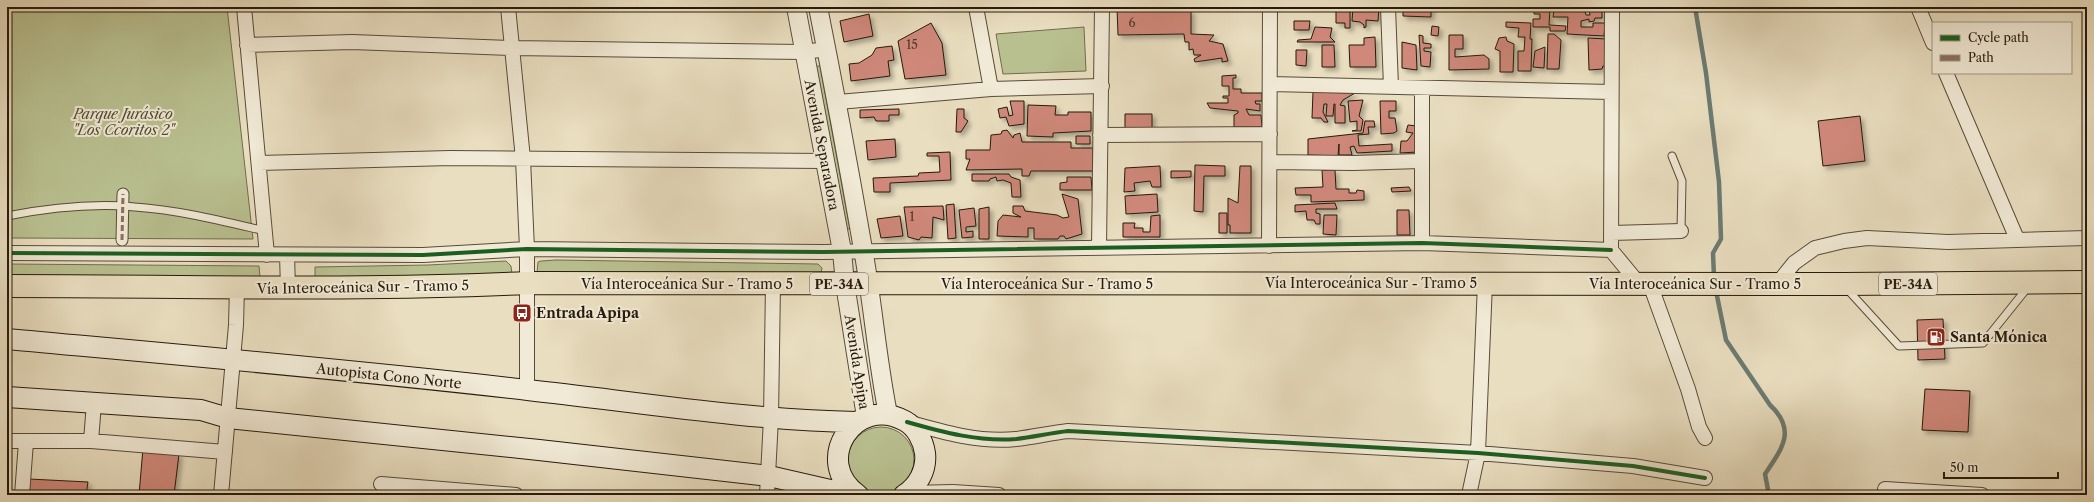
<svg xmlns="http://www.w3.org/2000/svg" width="2094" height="502" font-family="'Libre Caslon Text',serif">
  <defs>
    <filter id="shadow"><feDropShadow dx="3.5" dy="3.5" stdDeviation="2" flood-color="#0004"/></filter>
  </defs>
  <rect width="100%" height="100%" fill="#e9dec0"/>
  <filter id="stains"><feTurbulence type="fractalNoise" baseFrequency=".005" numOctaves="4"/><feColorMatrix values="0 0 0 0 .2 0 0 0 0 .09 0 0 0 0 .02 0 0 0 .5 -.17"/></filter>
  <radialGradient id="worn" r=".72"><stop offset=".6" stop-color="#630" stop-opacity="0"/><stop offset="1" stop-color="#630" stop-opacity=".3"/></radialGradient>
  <path fill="#b9c090" stroke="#706d4e" d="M7 7H227L253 239 7 238Z
    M1084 27 1086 71 1003 74 996 34Z
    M815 66H820L850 229H845Z
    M556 260 818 264 822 268 821 274 537 273 538 262 541 261Z
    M506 261 511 266 512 274 315 278V267L428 265Z
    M7 264 259 266 260 277 7 275Z
    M848 460a33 33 0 1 1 66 0a33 33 0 1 1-66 0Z"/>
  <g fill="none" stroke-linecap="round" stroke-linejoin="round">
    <path stroke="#6b7b72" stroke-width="4.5" d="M1695 7 1706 73 1719 182 1721 239 1713 253 1714 277
      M1716 291 1726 340 1770 405C1797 430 1782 449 1765 474L1769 495"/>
  </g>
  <path fill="#cf887a" stroke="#271a0c" filter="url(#shadow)" d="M1117 7H1161V10H1191V34L1214 35 1209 41 1223 44 1228 61 1222 62V58L1195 62 1194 59 1201 55H1194L1193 49 1189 50V42H1185L1184 34 1118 35Z
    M1336 7H1350V28H1345V23H1336Z
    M1353 7H1379L1378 21 1366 20V27L1364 28V25L1360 22 1352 21Z
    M1403 7H1431V17L1403 16Z
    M1534 8 1550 9 1549 25 1566 26 1565 31H1550V27H1533V19H1540V14H1534Z
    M1573 8H1581V11H1585L1586 15H1590L1589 9H1602V18H1595L1594 21 1589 22V19L1581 21V27H1593V23H1605L1604 36 1567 34 1568 17H1553L1554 9 1571 10Z
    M869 14 873 36 844 42 840 21Z
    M1294 21H1310L1309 30H1294Z
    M1506 22 1531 23 1530 39H1532L1531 71H1518V51H1524L1525 37H1518L1519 28 1506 27Z
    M931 23 942 43 946 75 905 79 898 41Z
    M1432 26 1439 27 1438 36 1431 35Z
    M1315 27 1332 28 1330 37 1335 42H1297L1298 40 1311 39Z
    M1548 34H1554L1561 40 1559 69H1547Z
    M1419 35 1423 36V43L1431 44V48H1424V51L1431 52 1430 67 1421 66Z
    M1449 35H1463V49H1455V57L1484 55 1489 59V69L1449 70Z
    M1375 37 1376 67H1350L1349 45H1364V38Z
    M1506 37 1507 41 1514 44 1513 72H1500V51L1495 49 1499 38Z
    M1588 38 1607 39 1609 66H1603L1602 69 1589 70Z
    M1402 42 1416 45 1417 70 1402 68Z
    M1322 45H1334L1335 67H1322Z
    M892 46 894 60 888 61 890 76 851 81 849 64 859 63 872 55 876 48Z
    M1545 47 1544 68 1533 67 1535 51Z
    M1296 50H1307L1306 66 1296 65Z
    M1236 75V78H1233V89H1241V93H1262V101H1255L1256 104H1260V111L1246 109 1249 115H1261L1262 127H1234V115L1238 113V111L1210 108 1207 103H1228V98H1223V96H1229V86H1222V76Z
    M1313 92 1355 93 1343 100 1340 105 1345 106V123H1335V104H1334L1333 116H1326L1327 104H1324L1323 112 1328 122H1324L1321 118H1312Z
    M1363 100 1359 116 1363 120 1361 131H1352L1357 130V121L1350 122 1348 101Z
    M1010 101H1024V124L1009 126 1006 117 1000 118 998 109 1007 107 1009 116 1013 115Z
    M1380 101H1396V111H1389V118H1395L1397 131 1394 133 1381 134Z
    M1028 105 1056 106 1055 115H1068V112H1091V131L1053 133V137L1027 136Z
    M899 109V115H889V121H876L874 117 860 118V110Z
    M957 109H964V118L968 121 961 132H956Z
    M1125 114H1152V128H1125Z
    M1860 116 1865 161 1823 166 1818 121Z
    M1365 121H1374L1375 127H1368L1369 134 1358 135 1359 146 1392 144V151L1357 153 1354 146 1350 147 1352 155H1339V144L1338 156 1308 155V139L1363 133Z
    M1408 125 1417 126V152L1400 153 1401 141H1407L1413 133 1406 132Z
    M1007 130 1013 138 1014 135 1020 133 1022 142H1071V148H1093V171H1031L1029 176H1022V169L966 170 970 159H966V150H990L991 135 1001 134 1002 131Z
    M1076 136H1090V144H1076Z
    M895 139 896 157 868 160 866 141Z
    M950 152 951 180 890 183V192H874L873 178 918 176 919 173 940 172 939 156H927V153Z
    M1195 165 1225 166V176H1204L1203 212 1194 211Z
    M1160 166 1161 187H1152L1150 181 1134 183 1135 191 1124 192 1125 168Z
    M1240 166H1251V233H1230V225H1228V198L1238 203Z
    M1322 170H1335L1336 189H1349V193H1356L1357 190 1364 191V200L1311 202V195H1296L1295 188 1323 187Z
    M1171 171H1191V177L1171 178Z
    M972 174H1009L1011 177 1020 180 1021 197H1012L1011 183 1003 180 997 181 996 177 990 179 989 181H972Z
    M1067 177H1091L1092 190H1060V183L1067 182Z
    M1409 187 1411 191 1392 192 1391 188Z
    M1062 194 1078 199 1082 234 1066 239 1064 236H1060L1058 239H1034V228H1028V237L997 236 998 221 1003 215 1021 217 1013 213V206H1023L1025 211 1057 215 1063 218 1069 217Z
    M1157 194 1158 212 1126 214 1125 196Z
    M1335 203 1337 209H1316V213L1320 214V224H1316L1314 220H1307L1306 211 1295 212V205Z
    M954 204 956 238 948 239 946 205Z
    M943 206 944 220 933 217 932 238 921 237 919 240 908 237 904 207Z
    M989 207V239H979V209Z
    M974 208 976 226 966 227V232L973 231V237L962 238 959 210Z
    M1397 210H1409L1410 235H1397Z
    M1219 213H1227V233H1219Z
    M1160 215V237H1123V223H1135L1134 228H1143V232H1150L1151 216Z
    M1324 215H1337L1336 235 1323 234Z
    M900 216 903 236 881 238 877 219Z
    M1943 319 1945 359 1918 360 1917 320Z
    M1925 389 1970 391 1968 432 1922 430Z
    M143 448 179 454 174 495H139Z
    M29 479 88 482 86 495H28Z"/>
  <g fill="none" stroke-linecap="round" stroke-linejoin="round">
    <g stroke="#584b39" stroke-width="9">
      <path id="service" d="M1672 156 1682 181 1681 231
        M7 216C48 208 94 203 135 207 179 210 222 221 265 231
        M1847 289 1899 346 1983 343 2028 287"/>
    </g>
    <g stroke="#584b39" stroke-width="13">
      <path id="pedestrian" d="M122 240 123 194"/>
    </g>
    <g stroke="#584b39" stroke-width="16">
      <path id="minor" d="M244 7 267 255
        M508 7 523 159 527 249V390
        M976 7 991 89
        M1388 7 1391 87
        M1612 7 1611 250 1639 284
        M1918 7 1933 43
        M247 45 352 42 512 48 804 52 827 49
        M1946 73 2017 239
        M1271 84 1611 92
        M1422 88V243
        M838 102 991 89 1102 86
        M1100 135 1270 134
        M1270 162 1353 163 1421 161
        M259 163 450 158 825 161
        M1612 233 1681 231
        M1269 246 1270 7
        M1099 248 1102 7
        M7 253 423 255 527 249 823 252 1422 243 1611 250
        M287 255 288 288
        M1778 283 1794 263 1815 248 1844 241 1867 238 1948 242 2087 238
        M1650 284 1688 389 1699 427 1705 438
        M907 422C942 432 980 443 1016 439 1033 437 1051 433 1068 431L1478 453 1633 466 1705 478
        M7 441H91L225 452
        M91 441 94 403
        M381 484 516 495
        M1885 489 1982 495
        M908 493 953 492 999 495
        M22 495 26 442
        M221 495 236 325 237 287
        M767 495 771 418 773 284
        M1469 495 1478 453 1485 283"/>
    </g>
    <g stroke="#584b39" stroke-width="20">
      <path id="tertiary" d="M796 7 842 251 845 284 866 417
        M818 7C834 87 849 168 863 249 873 304 877 360 888 414"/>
    </g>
    <g stroke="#271a0c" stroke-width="22">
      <path id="secondary" d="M7 339C181 355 355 370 528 390 637 402 746 420 856 422
        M7 397 201 410 228 418 539 450 769 476 852 495
        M858 495C811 462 855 393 905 421 916 427 923 440 925 453 927 470 918 486 904 495"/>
    </g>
    <g stroke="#271a0c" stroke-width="24">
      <path id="trunk" d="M7 286C180 286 353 291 527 283L1843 284 2087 282"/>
    </g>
    <use href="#service" stroke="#f1ead6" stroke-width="7"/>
    <use href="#pedestrian" stroke="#f1ead6" stroke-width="11"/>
    <use href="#minor" stroke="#f1ead6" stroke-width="14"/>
    <use href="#tertiary" stroke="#f1ead6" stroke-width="18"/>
    <use href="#secondary" stroke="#f1ead6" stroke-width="20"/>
    <use href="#trunk" stroke="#e9dec0" stroke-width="22"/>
    <path stroke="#8d6e63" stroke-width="3" stroke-dasharray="6 3" stroke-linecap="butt" d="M122 240 123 194"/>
    <g stroke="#f1ead6" stroke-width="6">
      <path id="cycleway" d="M7 253 423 255 527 249 823 252 1422 243 1611 250
        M907 422C942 432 979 442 1016 439 1033 437 1051 433 1068 431L1478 453 1633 466 1705 478"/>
    </g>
    <use href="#cycleway" stroke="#1b5e20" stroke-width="4"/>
  </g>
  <defs>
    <g id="bus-square" transform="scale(1)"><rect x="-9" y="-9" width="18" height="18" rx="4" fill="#8f2418" stroke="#f1ead6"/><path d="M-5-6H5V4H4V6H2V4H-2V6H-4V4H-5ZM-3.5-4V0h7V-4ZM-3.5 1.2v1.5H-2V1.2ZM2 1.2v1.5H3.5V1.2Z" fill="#fff"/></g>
    <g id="fuel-square" transform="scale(1)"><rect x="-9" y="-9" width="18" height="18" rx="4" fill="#8f2418" stroke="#f1ead6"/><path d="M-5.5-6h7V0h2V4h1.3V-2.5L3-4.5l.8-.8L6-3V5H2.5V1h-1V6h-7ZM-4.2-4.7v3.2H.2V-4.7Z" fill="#fff"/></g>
  </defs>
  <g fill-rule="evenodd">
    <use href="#bus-square" x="522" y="313"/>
    <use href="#fuel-square" x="1936" y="337"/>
  </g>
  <g text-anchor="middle" stroke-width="4" stroke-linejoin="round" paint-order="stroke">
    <g font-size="12" fill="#513628">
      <text x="1132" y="27">6</text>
      <text x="912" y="49">15</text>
      <text x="912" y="221">1</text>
    </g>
    <g fill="#f1ead6" stroke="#645849" stroke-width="1">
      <rect x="810" y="273" width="58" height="22" rx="3"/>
      <rect x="1879" y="273" width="58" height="22" rx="3"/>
    </g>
    <g font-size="13" font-weight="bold" fill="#271a0c">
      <text x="839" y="289">PE-34A</text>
      <text x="1908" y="289">PE-34A</text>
    </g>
    <g font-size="14" font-style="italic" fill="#534c34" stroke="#f1ead6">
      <text x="123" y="119">Parque Jurásico<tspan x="123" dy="16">"Los Ccoritos 2"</tspan></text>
    </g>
    <g font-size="14" fill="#271a0c" stroke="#f1ead6">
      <text transform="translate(822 145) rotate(79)" y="5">Avenida Separadora</text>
      <text x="1371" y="288">Vía Interoceánica Sur - Tramo 5</text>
      <text x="687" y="289">Vía Interoceánica Sur - Tramo 5</text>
      <text x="1047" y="289">Vía Interoceánica Sur - Tramo 5</text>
      <text x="1695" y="289">Vía Interoceánica Sur - Tramo 5</text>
      <text transform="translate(363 287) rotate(-1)" y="5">Vía Interoceánica Sur - Tramo 5</text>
      <text transform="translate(857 362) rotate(81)" y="5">Avenida Apipa</text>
      <text transform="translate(389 376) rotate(6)" y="5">Autopista Cono Norte</text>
    </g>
    <g font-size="14" font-weight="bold" fill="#271a0c" stroke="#f1ead6" text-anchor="start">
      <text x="536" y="318">Entrada Apipa</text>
      <text x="1950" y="342">Santa Mónica</text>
    </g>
  </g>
  <rect width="2094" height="502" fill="none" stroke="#e9dec0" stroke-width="24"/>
  <rect x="8" y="8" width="2078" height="486" fill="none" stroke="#271a0c" stroke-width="2"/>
  <rect x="12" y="12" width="2070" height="478" fill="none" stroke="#271a0c"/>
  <rect x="1932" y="22" width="140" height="52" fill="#f1ead6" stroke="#a09785"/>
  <rect x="1940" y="35" width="20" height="6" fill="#1b5e20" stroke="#a09785"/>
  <text x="1968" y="42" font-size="12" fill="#271a0c">Cycle path</text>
  <rect x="1940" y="55" width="20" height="6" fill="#8d6e63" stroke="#a09785"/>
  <text x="1968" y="62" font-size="12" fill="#271a0c">Path</text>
  <path d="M1944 472v6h114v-6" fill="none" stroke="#271a0c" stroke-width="2"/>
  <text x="1950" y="472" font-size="12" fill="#271a0c" stroke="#f1ead6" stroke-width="3" paint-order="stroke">50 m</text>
  <rect width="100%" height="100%" filter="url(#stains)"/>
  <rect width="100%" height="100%" fill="url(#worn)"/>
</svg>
